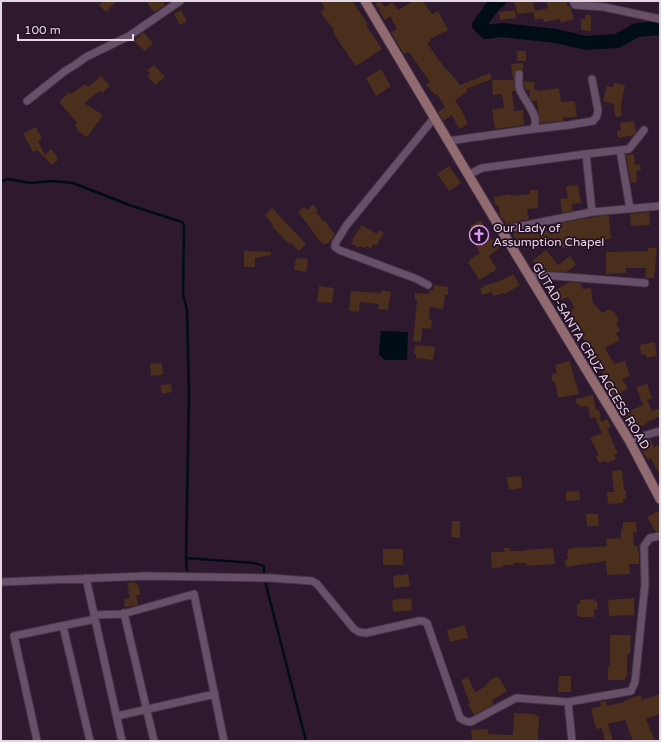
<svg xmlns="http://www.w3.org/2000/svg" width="661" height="742" font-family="'Varela Round',sans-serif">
  <rect width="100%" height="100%" fill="#2e192e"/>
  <path fill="#010d15" d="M381 331 408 332 407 360H385L379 355V351Z"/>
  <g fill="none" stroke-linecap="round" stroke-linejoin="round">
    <path stroke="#010d15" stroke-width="2.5" d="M1 181 8 179 30 183 53 181 73 183 132 206 182 222 184 226 183 295 187 309 189 396 186 558 187 570
      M186 558 254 563 264 566V577L306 741"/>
    <path stroke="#010d15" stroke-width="14" d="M499 1 495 3 479 25 486 32 502 30 556 36 586 43 617 41 637 30 658 28 660 29"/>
  </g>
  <path fill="#4a2f1c" d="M103 1H117L106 12 99 5Z
    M146 1H162L165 5 154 12Z
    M320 1H352L368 24 366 25 382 49 356 66 337 39 333 31 334 30 320 12 325 8Z
    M379 1H380L385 7 392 2 398 10 413 1H423L432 14 438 11 448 30 430 39 431 41 427 43 446 70 447 69 460 85 490 73 492 79 466 89 467 92 455 100 461 109 468 124 459 129 452 115 443 121 438 112 445 107 437 94 435 95 426 85 430 82 409 52 404 54 391 32 397 29 390 16 385 20 379 11 380 10 375 4Z
    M514 1H533L535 11 548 8 546 1H566L568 6H570L574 19 561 23 560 19 544 22 543 18 535 20 533 12 517 14Z
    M181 10 187 21 180 25 174 14Z
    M515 10 516 18 500 20 499 12Z
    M585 15H591V31L581 30V19H585Z
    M143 32 153 43 145 51 134 41Z
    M517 51H526V61H517Z
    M523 63V71L519 69 515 72 514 82 515 91H512L514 111 523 110 524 125 495 129 492 109 504 108 502 94 493 95 492 80H513L511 64Z
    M154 65 165 77 155 85 147 76 150 74 147 70Z
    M381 69 391 86 376 96 366 78Z
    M101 76 110 86 102 93 100 91 84 103 103 115 87 137 77 130 78 129 75 126 77 123 59 102 69 92 71 94 85 84 88 87Z
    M524 80V81L535 82 534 90 537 89V91L559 88 561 102 575 101 577 117 563 118V121L540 123 537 101H532L530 98V90H531H525L524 85Z
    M614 83 625 85 621 105 622 116 615 117 614 104 603 101 607 86 613 87Z
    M634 121 636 132 634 135 618 138 617 131 621 130 620 123Z
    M36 127 42 139 38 141 45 155 51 149 57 156 56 157 58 160 52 165 37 150 33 152 23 133Z
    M634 154 635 165 640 164 641 170 636 171 637 182 631 183 626 155Z
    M449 166 461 183 449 191 437 174Z
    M578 185 581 203 572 204 573 211 562 213 560 199 568 198 566 186Z
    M530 190H538V208L527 209 529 219 505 224V221H504L503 219H502L501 218 498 205H495L494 197 511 194V196L530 194Z
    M313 205 318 210 316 212 324 222 325 221 330 227H329L335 234 331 240 327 244 326 243 324 245 318 239 312 231H313L298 212 304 207 307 210Z
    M272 208 306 244 299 251 290 242 289 244 272 226 273 225 265 215Z
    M649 212 650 225 631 226 630 214Z
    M609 215 611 239 595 240V247L562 248V246L549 247 551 246 533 248 532 243 518 245 515 240 513 233 537 228 538 230H542V231L560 230V223L588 218H593V217Z
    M481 220 492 241 495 238 501 247 489 256 497 269 479 280 468 262 471 260 470 259 480 253 468 232 472 230 470 226Z
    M362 225 377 234 379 230 384 233 376 246 373 244 371 248 366 246 364 248 360 246 359 248 352 244 353 241 352 240Z
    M648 248H657L654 278H645L646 268H626V273L606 274V252L647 251Z
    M546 250 558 265 570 256 576 265 566 272 541 271 533 260Z
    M244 251 271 252V255L255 258V267H244Z
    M296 258 308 259 306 272 294 270Z
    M513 274 520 285 505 294 504 293 493 296 492 292 482 295 480 288 484 287 483 286 500 281Z
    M570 282 580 283 583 289 591 288 593 303 602 313 611 309 613 312 614 311 619 321 616 322 620 331 616 333 620 340 605 348 614 364 625 361 630 376 622 379 628 388 621 393 630 411 643 405 636 387 647 384 652 398 647 400 652 411 660 408V416L647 422 648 423 641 426V425L630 429 624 414 625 413 616 397 613 399 605 387 610 384 602 372 605 370 599 359 594 362 584 342 585 341 577 329H578L568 312 575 308 568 297 561 300 559 296 553 300 548 294Z
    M434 285 448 287V295H445L443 309 430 307 429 319 432 320 431 329 422 328 421 342 413 341 417 300H415V293L429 294V291L433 290Z
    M319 286 334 288 332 303 317 302Z
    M381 290 391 292 388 310 378 309 379 304 360 302 359 312 349 311 351 291 381 293Z
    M655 342 657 356 647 358 646 354 641 355 640 345Z
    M415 345 435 347 433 360 416 358V354H414Z
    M570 361 576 385H577L579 394 558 398 555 382H553L551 375 557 373 555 365Z
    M162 363 163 375 151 376 150 364Z
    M171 384 172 392 162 394 160 385Z
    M593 395 596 410H599L601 422 607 419 611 427 607 429 618 454 614 455 616 459 607 463 606 461 599 463 596 456 599 455 590 438 602 433 595 417 590 418 588 406 581 407 580 405H577L576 399Z
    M650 439 654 447 658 445 660 448V476L651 458 648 460 638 444Z
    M622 470 624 490H626V499H623V503L608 504 607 492H614L612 471Z
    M521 476 522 488 509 490 507 477Z
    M579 491 580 500 566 501V492Z
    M660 510V531L656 532 647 517Z
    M586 514H598L599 526H587Z
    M452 521H460V538L451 537Z
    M623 522H636L637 532H633L634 546H637L639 554V564H629L630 574 607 575 606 561 566 567 565 560 568 559 567 553H568V549L580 547 581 548 607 546 606 539 621 538V529H623Z
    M504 548H510V551H525V550L553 548 555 564 526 566V563H513L514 565H502L503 567 492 568 491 552H503V551H504Z
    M383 549H403V565H383Z
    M408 574 410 586 394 588 393 576Z
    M134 582 138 585 140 595H136L138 605 125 607 124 599 130 598 127 583Z
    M411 598 412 610 393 612 392 600Z
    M634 598V615L609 616 608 600Z
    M594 599V601H597V609H594V617H580V615L577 616V604H580V600Z
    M465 625 468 638 450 642 447 630Z
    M610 635H631L630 654H627L628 659H627V677H625V680H608V667H610Z
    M498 676 507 691 492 700 494 704 474 715 468 704 470 703 461 680 468 677 475 692 486 686 485 685 490 682 489 681Z
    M559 676H571V692H558Z
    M660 694V714L646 719 655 741H633L625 720 608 724 613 741H605L602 728 596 729 591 708 601 706 600 702 606 701 607 706 624 702V701L640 695 642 700Z
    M514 713 535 714V715L539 716 538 741H472L471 730 488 729V734L513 735Z"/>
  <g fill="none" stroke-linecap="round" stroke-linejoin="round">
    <g stroke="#473647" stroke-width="9">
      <path id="street" d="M573 1 575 5 604 7 660 19
        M519 74C519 79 518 85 520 90 523 99 538 114 535 124 535 126 533 127 532 129
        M27 101 65 71 75 65 86 57 129 36 180 1
        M448 141 526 130 569 125 593 121 597 116 598 110 592 79
        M620 150 630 209
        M586 154 629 149 644 130
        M468 175 482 168 586 154 592 212
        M501 230 592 212 660 206
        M529 276H554L645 283
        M428 285 417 279 339 250 335 247V244L346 226 434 118
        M629 440 660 431
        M86 578 122 741
        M1 582 146 576 271 578 312 581 317 584 354 629 359 632 366 633 419 621H423L427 623 460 718C464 721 466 722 471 722L516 698 568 702 631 691 635 682 645 584 644 546 650 538 660 536
        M124 613 154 741
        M94 615 123 614 194 594 224 741
        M63 626 90 741
        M568 702 572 741
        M117 716 215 694
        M37 741 14 636 95 619"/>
    </g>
    <g stroke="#473647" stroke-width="11">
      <path id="secondary" d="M365 1 491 213 629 440 660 499"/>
    </g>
    <use href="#street" stroke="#695069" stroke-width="7"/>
    <use href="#secondary" stroke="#926b70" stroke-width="9"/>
  </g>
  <defs>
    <g id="church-ring" transform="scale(1)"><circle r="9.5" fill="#240f24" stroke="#dc99f4" stroke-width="1.5"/><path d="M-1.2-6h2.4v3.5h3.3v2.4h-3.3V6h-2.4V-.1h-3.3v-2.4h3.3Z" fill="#dc99f4"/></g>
  </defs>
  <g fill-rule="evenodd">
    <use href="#church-ring" x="479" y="235"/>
  </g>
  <g text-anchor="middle" stroke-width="3.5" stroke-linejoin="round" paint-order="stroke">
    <g font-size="12" fill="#e4d6e4" stroke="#240f24" text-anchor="start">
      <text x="493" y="232">Our Lady of<tspan x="493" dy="14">Assumption Chapel</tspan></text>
    </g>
    <g font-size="12" fill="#e4d6e4" stroke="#240f24">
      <text transform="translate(591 356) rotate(59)" y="4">GUTAD-SANTA CRUZ ACCESS ROAD</text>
    </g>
  </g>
  <rect width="661" height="742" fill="none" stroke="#e4d6e4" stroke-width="4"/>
  <path d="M18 34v6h115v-6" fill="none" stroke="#e4d6e4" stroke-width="2"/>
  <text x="24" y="34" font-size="12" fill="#e4d6e4" stroke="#240f24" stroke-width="3" paint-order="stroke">100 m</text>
</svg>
